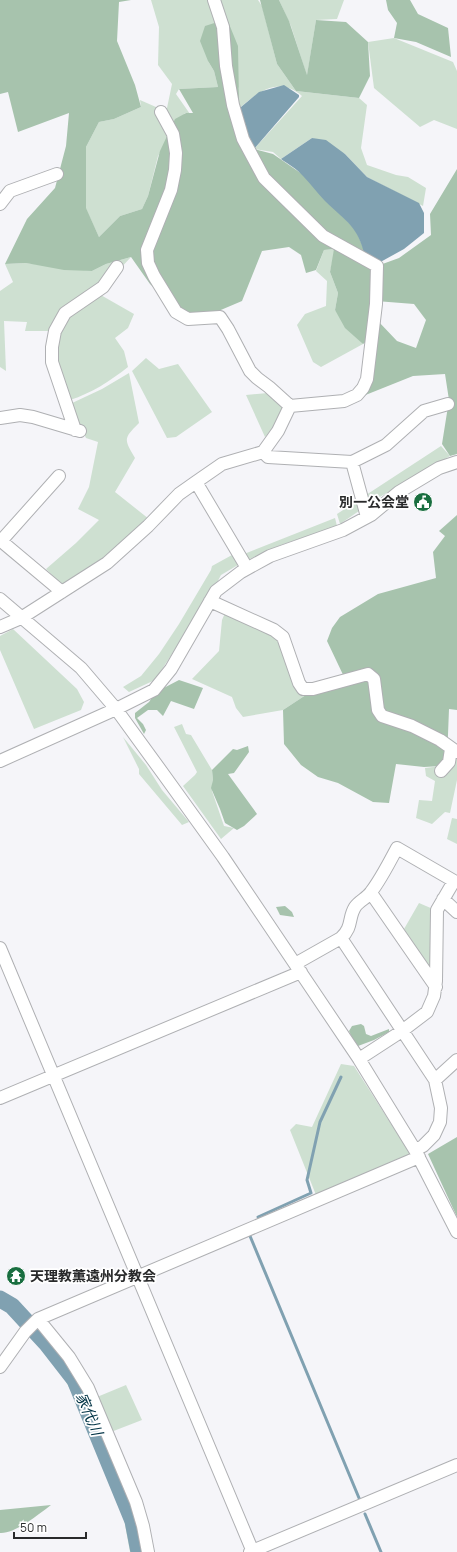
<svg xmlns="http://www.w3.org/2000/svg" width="457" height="1552" font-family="Manrope,'Noto Sans JP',sans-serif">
  <rect width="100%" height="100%" fill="#f5f5f9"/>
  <path fill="#cee0d1" d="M151 0H258L262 6 277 64 296 91 359 98 367 105 361 148 367 165 396 175 408 177 426 188 423 206 367 177 345 154 312 138 281 159 273 152 254 149 302 96C277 74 254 95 235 112L239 88 208 61 214 71 218 87 179 89 176 94 190 114 185 113 158 156 148 196 142 209 120 216 99 237 86 209V147L99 122 114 119 141 107 140 100 156 107 167 108 172 84 158 65 159 27Z
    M279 0H344L337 19 316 20 307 76 291 26Z
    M394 38 453 62 457 71V129L434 120 420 127 374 88 368 42Z
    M335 249 330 272 338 293 335 310 363 344 321 367 313 362 297 325 305 314 326 306 327 281 316 271 324 250Z
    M131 257 103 287 65 308 55 331H25L27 322 4 321 6 371 0 367V291L13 282 5 264 26 263 92 271 106 264Z
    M99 294 134 314 128 328 115 338 124 351 128 367C110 381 92 393 70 400L52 357 68 314Z
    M146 358 159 369 178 364 212 412 176 437 167 438 132 371Z
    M129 373 139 423C123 439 124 439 135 458L115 492 149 519 114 550 97 563 62 585 46 569 76 543 99 520 78 509 89 487 98 442 86 438 70 404 102 389Z
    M268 393 283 405C280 418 274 427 265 437L246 395Z
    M441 446 450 456 378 498 340 524 337 514Z
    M335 518 337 526 281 545 243 562 221 575 211 594 155 680 129 692 123 687 141 676 159 654 179 624 211 570 212 566 232 555 239 556Z
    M225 613 283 637 299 683 315 689 283 710 243 717 236 708 232 697 192 679 219 651 222 620Z
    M13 629 77 689 84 702 81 710 34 729 0 650V636Z
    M182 724 186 734 191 735 212 770 213 780 212 791 224 826 234 828 221 839 183 786 195 775 197 772 174 727Z
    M123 737 146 765 162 790 189 822 182 825 139 774V769Z
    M457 753V780L450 813 445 812 432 824 416 818 419 800 432 801 435 781 426 776 425 768 441 766Z
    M452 818 457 819V844L447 839Z
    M419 903 433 909V972L404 929Z
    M341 1064 354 1066 411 1155 316 1195 290 1130 296 1124 312 1127Z
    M7 1295 34 1322 84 1385 140 1524 145 1552H130L123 1514 78 1405 62 1374 10 1312 0 1305V1299Z
    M126 1385 142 1420 111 1432 97 1397Z"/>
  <path fill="#a7c3ad" d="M0 0H131L119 2 117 41 135 85 141 107 114 119 99 122 86 147V208L99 237 120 216 142 209 148 196 160 151 175 119 186 113H193L179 89 218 87 214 71 208 61 200 41 205 26 227 19 238 46 239 101 233 115 254 149 273 154 302 174 355 229 361 242 368 261 377 266 399 258 431 235 430 214 457 169V454L450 456 442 444 449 400 445 374 413 376 358 398 378 321 397 341 416 348 426 320 414 304 376 301 370 339 363 344 345 328 335 310 338 293 330 272 334 249 324 250 316 270 306 273 301 255 289 247 262 251 242 301 209 315 187 318 150 284 131 257 106 264 92 271 64 270 26 263 5 264 27 219 55 188 66 146 69 113 18 132 8 92 0 94Z
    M260 0H279L289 21 307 75 316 20 346 22 368 42 370 76 359 98 296 91 277 64Z
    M386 0H410L418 14 448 28 451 57 416 42 394 38 397 23 388 10Z
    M457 515V710L449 709 447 760 441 766 424 767 396 764 389 803 373 802 338 783 318 777 301 765 284 744 283 710 315 689 346 681 327 641 332 628 340 617 378 594 436 578 433 552 445 536 439 531Z
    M179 680 203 688 194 709 171 701 163 716 157 710H148L137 718 143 724 146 730 144 734 135 718V713L149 702 156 692Z
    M248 746 249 752 234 773 228 774 257 814 244 826 237 830 225 823 220 809 211 788 213 780 212 770 233 749 237 750Z
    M285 906 292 912 294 917 280 915 276 907Z
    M361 1024 364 1026 366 1034 371 1036 389 1029V1032L374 1040 358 1046 354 1042 349 1031 352 1026Z
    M457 1137V1217L428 1154Z
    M51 1505C39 1514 15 1534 0 1533V1510Z"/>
  <path fill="#80a1b1" d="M284 85 299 95V97L254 149 235 112 259 92Z
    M312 138 326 140 345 154 367 177 419 203 424 213V233L404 249 375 265 366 260C358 226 349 224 325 201 317 193 311 184 303 176 297 169 288 164 281 159Z"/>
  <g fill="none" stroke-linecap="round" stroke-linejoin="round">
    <path stroke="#80a1b1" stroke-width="3" d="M258 1217 311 1193 307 1180 320 1122 341 1077
      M250 1236 359 1498
      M365 1514 381 1552"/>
    <path stroke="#80a1b1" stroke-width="17" d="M0 1299 12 1306 47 1344 75 1380 133 1521 139 1552"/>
    <g stroke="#afb0b3" stroke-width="14">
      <path id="minor" d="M214 0 223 27 226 66 233 105 243 139 264 178 323 236 377 266 376 304 367 379 363 388 357 395 344 401 290 406
        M161 112 173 134 176 153 175 170 171 190 147 250 148 263 154 276 176 312 188 319 220 317 228 329 250 371 257 378 269 387 290 406
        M0 204 10 191 57 174
        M0 418 20 415 33 417 80 431
        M75 430 52 362V347L55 331 65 313 103 287 117 267
        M263 452 268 457 352 462 367 517
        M352 462 386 445 424 411 448 404
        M196 482 247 568
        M0 540 62 592
        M1 541 59 476
        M0 599 81 668 116 709 164 775 223 857 359 1059 415 1150 457 1232
        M210 601 274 630 283 637 299 683 303 689H313L368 674 374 679 378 710 382 716 412 726 440 740 457 752
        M0 627 21 618 107 563 148 526 179 494 196 482 222 464 263 452 278 431 290 406
        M0 761 116 709 154 690 171 669 216 591 241 572 270 556 343 530 371 515 399 492 439 468 457 462
        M441 771 449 762 451 749
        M371 893 436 987
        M443 899 457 912
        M341 938 435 1080 441 1108 440 1122 434 1135 423 1146 415 1150
        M0 948 253 1552
        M295 964 341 938C353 927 348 918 355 907 359 901 367 898 371 892 381 879 389 863 397 848L454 881 437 910 436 981 434 996 427 1012 402 1031 359 1059
        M435 1080 457 1060
        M0 1098 301 972
        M38 1319 69 1357 88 1388 136 1502 143 1526 148 1552
        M0 1367 25 1332 38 1319 419 1157
        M250 1552 457 1465"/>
    </g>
    <use href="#minor" stroke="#fff" stroke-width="12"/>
  </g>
  <defs>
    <g id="civic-disc" transform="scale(1)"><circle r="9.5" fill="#196e40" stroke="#fff"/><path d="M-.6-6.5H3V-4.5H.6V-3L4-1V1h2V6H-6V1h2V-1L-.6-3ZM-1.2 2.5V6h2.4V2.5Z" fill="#fff"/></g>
    <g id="temple-disc" transform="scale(1)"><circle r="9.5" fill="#196e40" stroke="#fff"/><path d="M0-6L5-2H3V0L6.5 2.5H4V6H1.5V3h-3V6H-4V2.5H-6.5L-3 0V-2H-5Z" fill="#fff"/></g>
  </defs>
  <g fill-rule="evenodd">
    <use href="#civic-disc" x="423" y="502"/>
    <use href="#temple-disc" x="16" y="1276"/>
  </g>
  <g text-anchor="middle" stroke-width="3.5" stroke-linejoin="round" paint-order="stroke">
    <g font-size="14" font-weight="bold" fill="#292a2b" stroke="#fff" text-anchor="end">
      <text x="409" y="507">別一公会堂</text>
      <text x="30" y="1281" text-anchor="start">天理教薫遠州分教会</text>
    </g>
    <g font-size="15" font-style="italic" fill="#023446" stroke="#fff">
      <text transform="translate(89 1414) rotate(67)" y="5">家代川</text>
    </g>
  </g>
  <path d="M14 1532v6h72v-6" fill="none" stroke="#292a2b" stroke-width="2"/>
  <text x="20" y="1532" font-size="12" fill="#292a2b" stroke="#ffffff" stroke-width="3" paint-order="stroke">50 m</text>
</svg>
